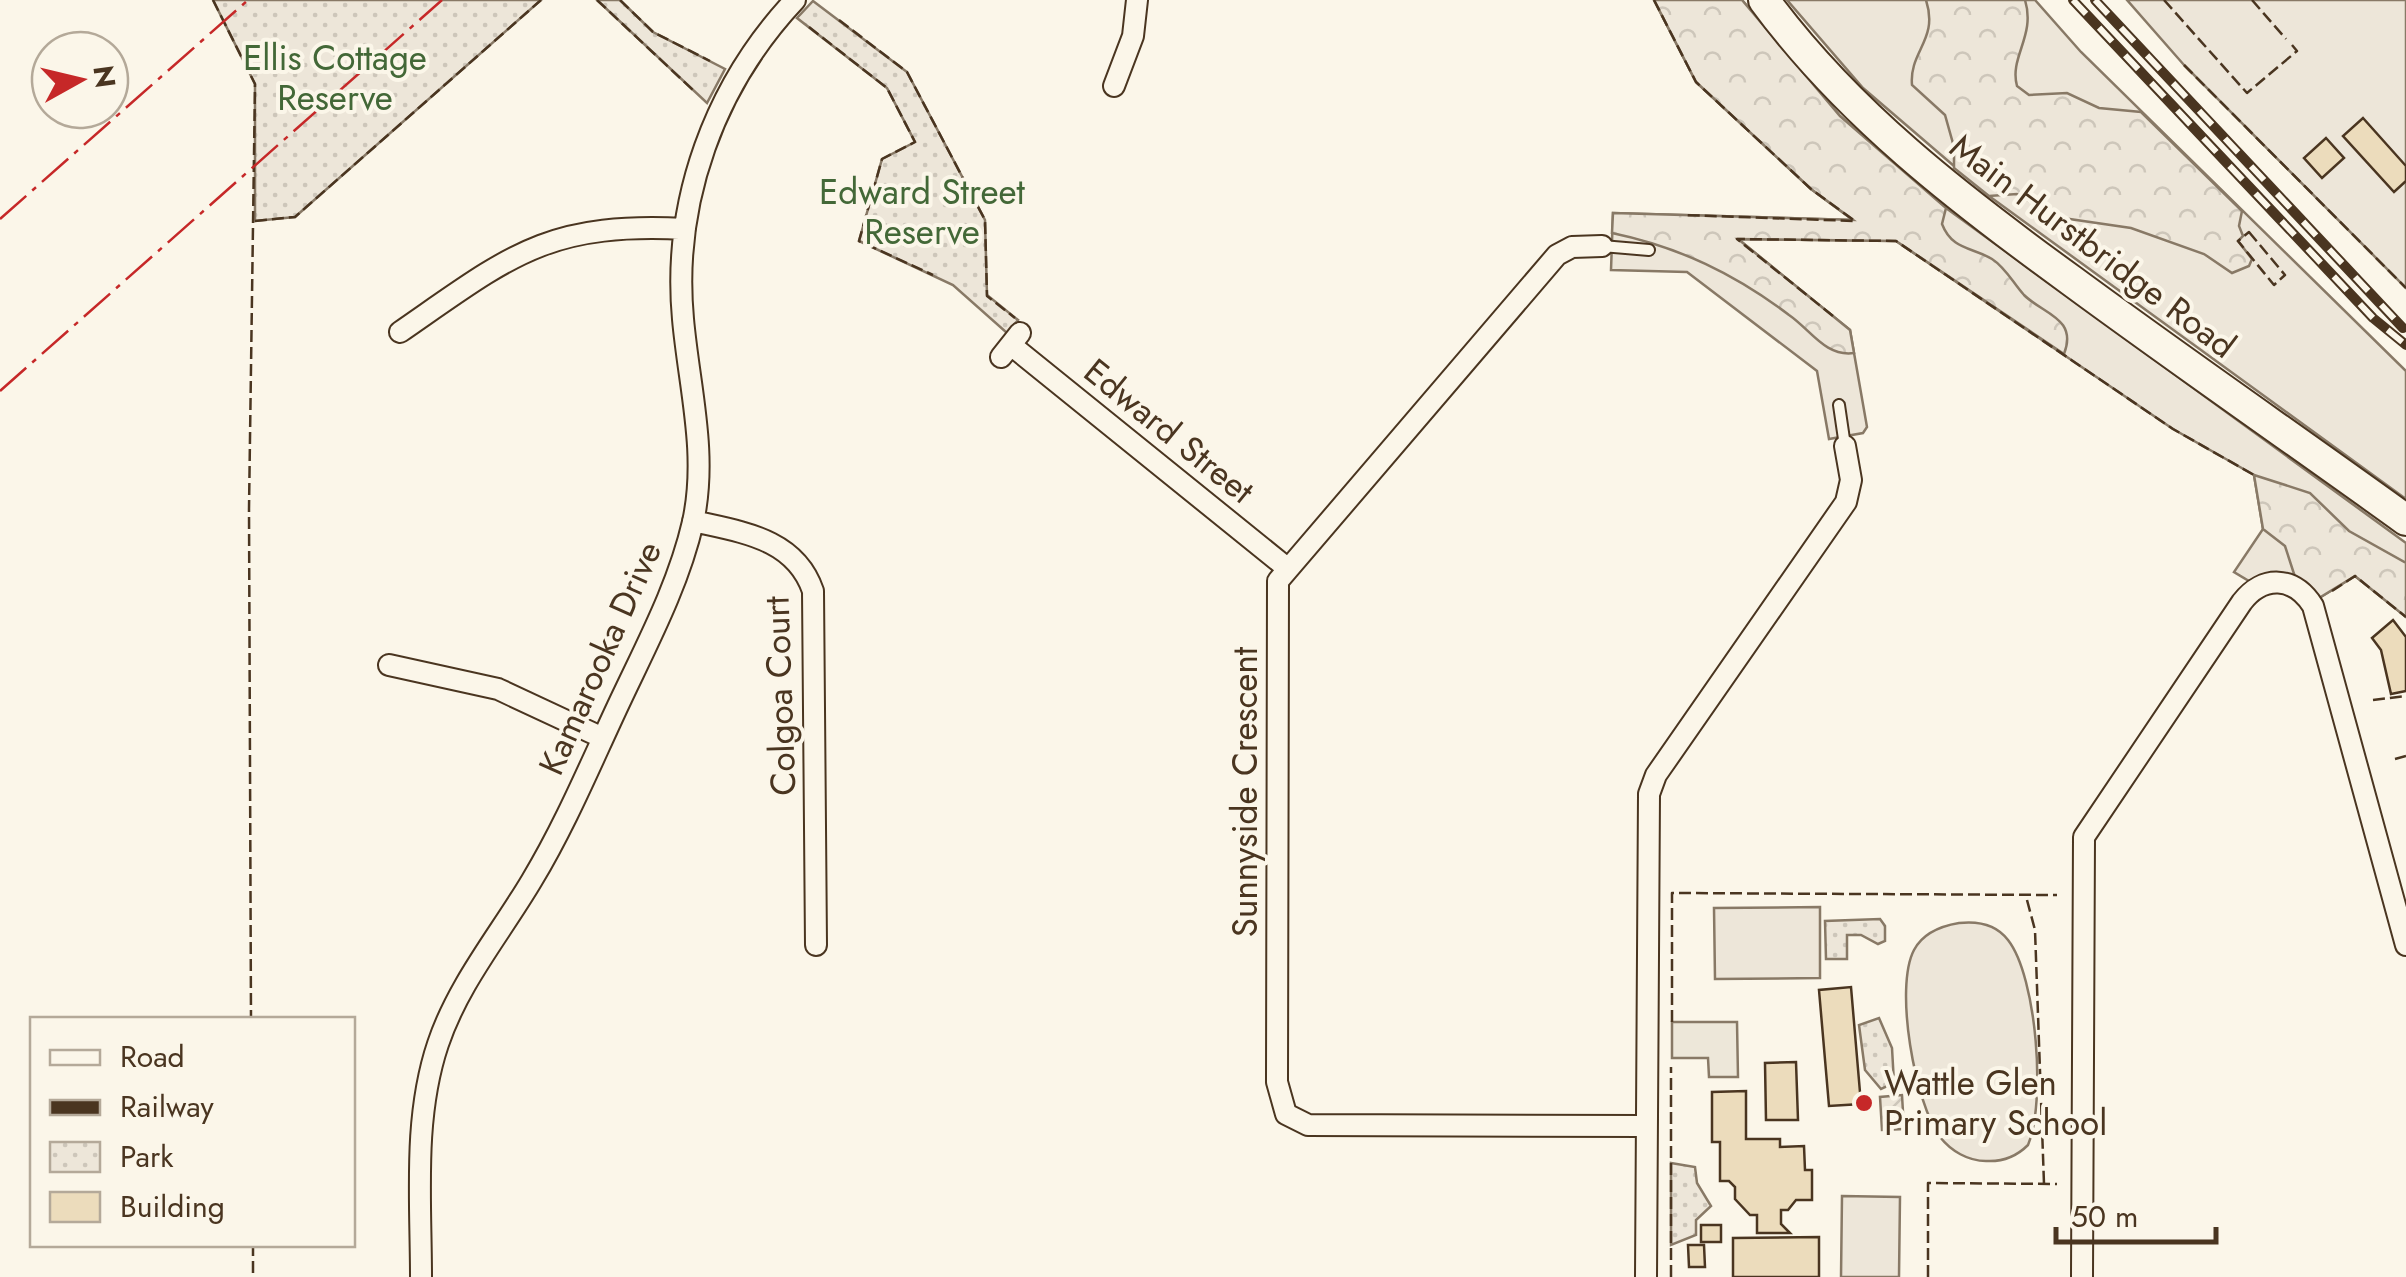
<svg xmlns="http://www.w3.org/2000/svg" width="2406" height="1277" font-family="Jost,sans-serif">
  <defs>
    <pattern id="forest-crowns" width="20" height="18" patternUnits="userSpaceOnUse" patternTransform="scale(2.5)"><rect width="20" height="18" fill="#ede6d9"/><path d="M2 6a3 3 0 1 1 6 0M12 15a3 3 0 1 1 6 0" fill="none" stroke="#cdc6ba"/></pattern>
    <pattern id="park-dots" width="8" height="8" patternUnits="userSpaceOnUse" patternTransform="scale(2.5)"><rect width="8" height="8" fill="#ede6d9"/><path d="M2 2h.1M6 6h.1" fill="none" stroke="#cdc6ba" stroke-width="1.8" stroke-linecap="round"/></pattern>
    <pattern id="garden-furrows" width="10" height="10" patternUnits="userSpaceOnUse" patternTransform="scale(2.5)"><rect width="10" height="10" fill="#ede6d9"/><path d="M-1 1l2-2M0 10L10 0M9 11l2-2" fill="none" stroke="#cdc6ba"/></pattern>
  </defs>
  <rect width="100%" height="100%" fill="#fbf6e9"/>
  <path fill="#ede6d9" stroke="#887966" stroke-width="2.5" d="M1654 0H1742L1840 116 1946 208 2406 543V617L2355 576 2319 598C2302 575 2275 568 2249 581L2234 572 2263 529 2254 475 2173 429 1896 241 1738 239 1850 330 1867 427 1863 433 1829 439 1817 371 1687 272 1611 270 1613 213 1853 220 1811 189 1696 82Z
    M1787 0H2035L2081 52 2406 371V499L1989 196 1863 88Z
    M2127 0H2406V288L2184 65Z
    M1820 907V978L1715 979 1714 908Z
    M1959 923C1977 921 1996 924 2008 940 2037 977 2046 1103 2028 1145 2016 1157 2003 1162 1986 1161 1968 1161 1951 1151 1940 1137 1915 1103 1894 988 1914 950 1923 933 1941 926 1959 923Z
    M1842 1196 1900 1197 1899 1277H1841Z"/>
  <path fill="url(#forest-crowns)" stroke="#887966" stroke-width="2.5" d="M1654 0H1742L1840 116 1946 208 1942 224C1952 250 1972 247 1992 259 2006 268 2013 283 2024 295 2043 314 2078 318 2064 354L1896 241 1738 239 1850 330 1854 353C1825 357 1811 330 1789 315 1735 274 1679 247 1612 233L1613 213 1853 220 1811 189 1696 82Z
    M1926 0H2025C2036 36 2009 57 2017 86L2029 95 2067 93 2099 108 2141 112 2242 211 2239 226 2243 236 2238 241 2252 259 2249 266 2232 273 2204 254 2131 228 2056 217 2017 194 1989 196 1954 168V147L1945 115 1912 85C1909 51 1939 40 1926 0Z
    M2254 475 2310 493 2349 531 2406 563V617L2355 576 2319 598 2295 577 2285 546 2263 529Z"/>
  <path fill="url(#park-dots)" stroke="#887966" stroke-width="2.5" d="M213 0H541L295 217 255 221V84Z
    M597 0H620L653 32 725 69 707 103Z
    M813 1 907 72 985 220 987 295 1018 320 1007 333 953 285 859 241 882 159 915 142 887 88 797 18Z
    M1880 919 1885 926V941L1878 944 1861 935H1847V959H1826L1825 921Z
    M1879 1018 1892 1048 1894 1083 1881 1089 1865 1070 1859 1025Z
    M1671 1163 1695 1167 1697 1183 1711 1206 1696 1220V1235L1671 1245Z"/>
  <path fill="url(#garden-furrows)" stroke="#887966" stroke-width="2.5" d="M1902 1095 1904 1129 1882 1130 1880 1097Z"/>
  <path fill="#ede7d9" stroke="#887966" stroke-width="2.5" d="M1672 1022H1737L1738 1077H1709L1708 1058H1672Z"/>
  <path fill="#ecdcbc" stroke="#4a3520" stroke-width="2.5" d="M2363 118 2406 166V181L2394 192 2343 136Z
    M2326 138 2344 158 2322 178 2304 158Z
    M2393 620 2406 637V691L2391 694 2381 650 2372 638Z
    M1851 987 1861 1104 1829 1106 1819 990Z
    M1796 1062 1798 1120H1766L1765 1063Z
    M1746 1091V1139H1780V1147L1804 1146 1805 1170H1812V1200H1796L1788 1210H1781V1224L1790 1233H1757V1215H1750L1735 1199V1187L1729 1181H1720V1142H1712V1092Z
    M1701 1225H1721V1242H1701Z
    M1819 1237V1277H1733V1238Z
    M1688 1245H1704L1705 1267H1689Z"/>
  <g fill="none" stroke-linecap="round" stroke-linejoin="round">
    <g stroke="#4a3520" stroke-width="14">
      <path id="lane" d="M1602 246 1649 250
        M1839 405 1845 446"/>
    </g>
    <g stroke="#4a3520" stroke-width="24">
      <path id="street" d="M1114 86 1133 36 1137 0
        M1602 246 1572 247 1557 255 1278 581 1277 1082 1286 1114 1308 1125 1646 1126
        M400 332C510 256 546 222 685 229
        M1011 345 1287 568
        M1001 357 1020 333
        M693 521C741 532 795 538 813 591L816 945
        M389 665 498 689 603 738
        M421 1277C421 1200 413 1118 438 1044 458 984 500 934 532 880 567 822 593 758 622 697 649 640 679 583 693 522 708 453 689 387 683 319 672 201 715 85 795 0
        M1646 1277 1649 794 1656 775 1846 502 1851 480 1845 446
        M2082 1277 2084 837 2242 602C2263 575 2294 576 2313 606L2406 945"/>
    </g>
    <g stroke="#4a3520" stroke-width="34">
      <path id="primary" d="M1764 0C1847 113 1959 199 2072 281 2182 362 2295 440 2406 520"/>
    </g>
    <use href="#lane" stroke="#fbf6e9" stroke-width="10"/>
    <use href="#street" stroke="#fbf6e9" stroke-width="20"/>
    <use href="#primary" stroke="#fbf6e9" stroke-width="30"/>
    <g stroke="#4a3520" stroke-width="10">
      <path id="rail" d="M2073 0 2373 318 2406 345
        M2095 0 2403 328"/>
    </g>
    <use href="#rail" stroke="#fbf6e9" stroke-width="6" stroke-dasharray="19" stroke-linecap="butt"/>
    <path stroke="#4a3520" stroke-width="2.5" stroke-dasharray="12 5" stroke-linecap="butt" d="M213 0 255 84 249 509 251 1020
      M597 0 695 92
      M620 0 653 32 710 61
      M1654 0 1696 82 1811 189 1855 221 1683 215
      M2164 0 2247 93 2297 51 2292 45
      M2252 0 2286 39
      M839 20 907 72 985 220 987 296 1015 318
      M809 27 887 88 915 142 882 159 859 241 933 275
      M2184 65 2406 288
      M255 221 295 217 541 0
      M2249 232 2285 275 2274 285 2238 241Z
      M1833 316 1737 239 1896 241 2173 429 2254 475
      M2332 591 2355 576 2406 617
      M2373 700 2406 696
      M2395 759 2406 756
      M2027 900 2035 930 2044 1184
      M1672 1022V893L2057 895
      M253 1244V1277
      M1671 1277V1067
      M1928 1277V1183L2057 1184"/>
    <path stroke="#c62828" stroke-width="2.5" stroke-dasharray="35 8 5 8" stroke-linecap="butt" d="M0 219 248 0
      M0 391 442 0"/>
  </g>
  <circle fill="#c62828" stroke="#fbf6e9" stroke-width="4" cx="1864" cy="1103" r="10"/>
  <g text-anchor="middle" stroke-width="8" stroke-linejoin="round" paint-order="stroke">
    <g font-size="35" fill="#436837" stroke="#fbf6e9">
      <text x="335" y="70">Ellis Cottage<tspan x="335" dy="40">Reserve</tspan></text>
      <text x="922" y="204">Edward Street<tspan x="922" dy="40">Reserve</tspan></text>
    </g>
    <g font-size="35" fill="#4a3520" stroke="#fbf6e9">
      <text transform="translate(2093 246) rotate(37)" y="12">Main Hurstbridge Road</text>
      <text transform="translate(1169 431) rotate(39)" y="12">Edward Street</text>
      <text transform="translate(600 658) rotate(-66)" y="12">Kamarooka Drive</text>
      <text transform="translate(780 696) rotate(-92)" y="12">Colgoa Court</text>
      <text transform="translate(1245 792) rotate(-90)" y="12">Sunnyside Crescent</text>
    </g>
    <g font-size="35" fill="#4a3520" stroke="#fbf6e9" text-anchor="start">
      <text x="1884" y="1095">Wattle Glen<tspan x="1884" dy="40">Primary School</tspan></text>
    </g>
  </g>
  <rect x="30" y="1017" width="325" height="230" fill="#fbf6e9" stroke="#b4a999" stroke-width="2.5"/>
  <rect x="50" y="1050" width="50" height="15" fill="#fbf6e9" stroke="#b4a999" stroke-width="2.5"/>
  <text x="120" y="1067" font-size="30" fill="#4a3520">Road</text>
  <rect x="50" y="1100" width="50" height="15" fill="#4a3520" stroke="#b4a999" stroke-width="2.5"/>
  <text x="120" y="1117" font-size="30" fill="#4a3520">Railway</text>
  <rect x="50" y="1142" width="50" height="30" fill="url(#park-dots)" stroke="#b4a999" stroke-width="2.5"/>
  <text x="120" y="1167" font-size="30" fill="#4a3520">Park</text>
  <rect x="50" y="1192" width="50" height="30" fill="#ecdcbc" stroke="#b4a999" stroke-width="2.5"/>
  <text x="120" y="1217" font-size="30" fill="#4a3520">Building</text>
  <g transform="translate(80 80) rotate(82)"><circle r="48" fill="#fbf6e9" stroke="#b4a999" stroke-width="2.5"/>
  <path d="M0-8L18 38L0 25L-18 38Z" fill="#c62828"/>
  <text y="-15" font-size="28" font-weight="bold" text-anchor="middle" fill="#4a3520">N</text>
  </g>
  <path d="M2056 1227v15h160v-15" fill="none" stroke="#4a3520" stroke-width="5"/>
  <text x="2071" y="1227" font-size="30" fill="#4a3520" stroke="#fbf6e9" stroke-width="8" paint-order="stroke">50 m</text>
</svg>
